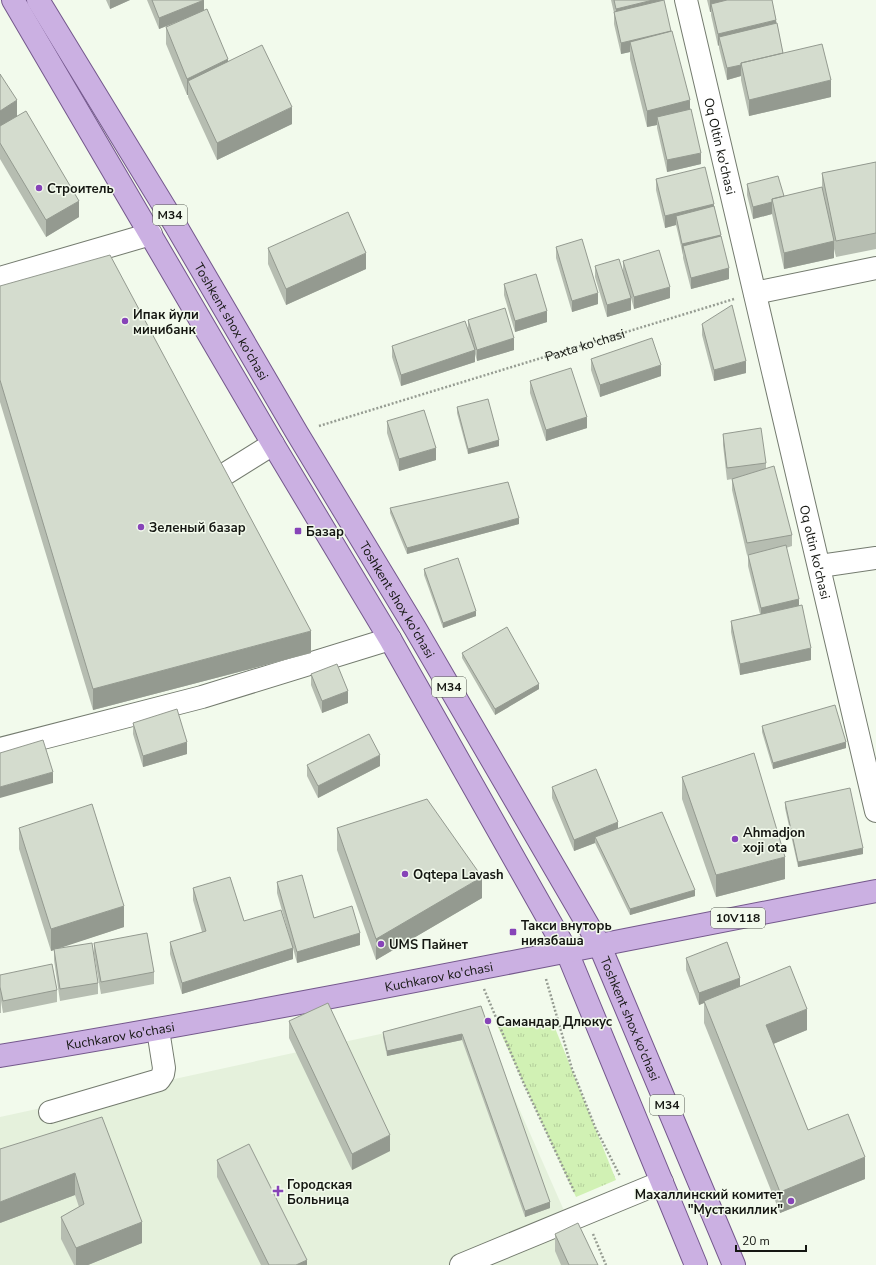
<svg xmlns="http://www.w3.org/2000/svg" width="876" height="1265" font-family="'Nunito Sans',sans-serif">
  <defs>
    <pattern id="grass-tufts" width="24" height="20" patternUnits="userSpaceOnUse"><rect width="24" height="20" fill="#d1f1b4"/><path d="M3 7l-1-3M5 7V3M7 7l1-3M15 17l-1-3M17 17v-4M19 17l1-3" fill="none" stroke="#b3ce9a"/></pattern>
  </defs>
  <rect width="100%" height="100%" fill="#f2faec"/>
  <path fill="#e5f1dc" d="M477 1013 588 1265H0V1117Z"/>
  <path fill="url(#grass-tufts)" d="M551 1018 616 1180 576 1197 497 1025Z"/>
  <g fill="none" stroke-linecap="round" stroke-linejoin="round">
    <g stroke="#747b6f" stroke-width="24">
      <g id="minor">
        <path id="s2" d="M686 0 876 811"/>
        <path d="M0 278 151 234"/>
        <path d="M755 293 876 268"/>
        <path d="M201 489 273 444"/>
        <path d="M820 566 876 558"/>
        <path d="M0 749 202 697 390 639"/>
        <path d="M50 1112 159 1080 163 1074 164 1068 158 1030"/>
        <path d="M461 1265 662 1182"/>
      </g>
    </g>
    <g stroke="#74588c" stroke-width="24">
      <g id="major">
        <path d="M13 0 273 444 390 639 567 952 696 1265"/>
        <path id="s3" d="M38 0 176 226 297 433 415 628 599 944 734 1265"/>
        <path id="s4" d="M0 1056C293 1008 584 947 876 891"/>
      </g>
    </g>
    <g stroke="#969c92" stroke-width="2.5" stroke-dasharray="2 2" stroke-linecap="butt">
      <path id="s1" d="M319 426 734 299"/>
      <path d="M546 979 572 1069 595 1127 620 1176"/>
      <path d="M484 989 524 1084 575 1193"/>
      <path d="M593 1234 606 1265"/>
    </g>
    <use href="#minor" stroke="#fff" stroke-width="22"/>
    <use href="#major" stroke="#cbb0e2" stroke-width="22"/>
  </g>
  <path fill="#b6bdb1" d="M106 0H130L110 9Z
    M147 0H204V10L228 61 292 124 217 160 188 97V95H187L166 44V27L185 19 159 29Z
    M611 0H663L671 31 690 109 701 164 667 172 657 128V125L647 127 630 59V52L621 54 614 24V13Z
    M707 0H772L783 53 831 97 749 116 741 80V76L727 80 719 48V45L718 46 711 15V12H710Z
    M0 74 17 116 79 217 46 237 0 159Z
    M876 162V249L836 257 834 249V258L784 269 772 214 753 219 747 195V184L784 196 822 188V173Z
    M656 179 714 206 721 236 729 279 691 289 683 258V255L676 225 665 228 656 190Z
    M556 247 598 304 572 312 556 258Z
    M268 248 366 269 286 305 268 264Z
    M623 261 670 298 634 309 631 298V310L607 317 595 277V266L623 272Z
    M504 284 547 322 515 332 504 295Z
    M0 286 311 653 93 710 0 402Z
    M468 320 514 350 477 361 475 354V362L401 386 392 357V346L468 330Z
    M702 324 746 373 714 381 702 335Z
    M591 359 661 376 600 397 591 370Z
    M530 381 587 428 546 441 530 393Z
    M457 407 499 446 468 454 457 413Z
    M387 421 436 460 399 471 387 433Z
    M723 434 766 463V468L792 535V546L786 548 811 660 740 675 731 632V621L760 614 748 566V555L751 554 747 555 732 490V479L727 480 723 445Z
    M390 508 519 524 407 554 390 513Z
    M424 569 476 616 443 628 424 575Z
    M462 653 539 689 495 715 462 658Z
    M311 674 348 703 322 713 311 685Z
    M133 723 187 754 143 767 133 734Z
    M762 726 846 748 773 769 762 732Z
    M307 765 380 766 318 798 307 776Z
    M682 777 785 879 716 897 682 799Z
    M552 787 618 829 695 896 630 915 595 843 574 851 552 798Z
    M785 802 863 854 798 867 785 808Z
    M19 828 124 927 58 948 98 983V994L60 1001 54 960V950L51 951 19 849Z
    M337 828 482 898 376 960 337 850Z
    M277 882 314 918 360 945 297 963 293 948V959L182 994 170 954V942L202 932 193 900V888L244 921 291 942 277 893Z
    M94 943 154 972V984L101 994 94 954Z
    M686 958 740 986 807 1030 773 1044 808 1130 865 1179 780 1213 704 1023V1003L699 1005 686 970Z
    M0 975 57 990V1002L3 1013 1 1001V1013H0Z
    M481 1006 550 1208 525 1217 462 1040 387 1056 383 1037V1032Z
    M289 1021 390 1151 352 1170 289 1038Z
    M102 1117 142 1243 88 1265H74L61 1239V1217L79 1207 75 1195 0 1223Z
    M217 1160 307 1265H261L217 1177Z
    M555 1234 598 1265H561L555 1251Z"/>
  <path fill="#949a90" d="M110 0H130L110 9Z
    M204 0V11L159 29V18Z
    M653 0H663V9L616 20V9Z
    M710 0H760L711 4V12H710Z
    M776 20V32L719 37V45L718 46V34Z
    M671 31V42H630V52L621 54V43Z
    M228 59V76L188 81V95H187V79Z
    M741 65V76L727 80V68Z
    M831 80V97L749 116V100Z
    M17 100V121L0 133V111Z
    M690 100V116L657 117V125L647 127V111Z
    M292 107V124L217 160V143Z
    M701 153V164L667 172V160Z
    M79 201V217L46 237V220Z
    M772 202V214L753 219V207Z
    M714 204V216H676V225L665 228V216Z
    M721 235V246H683L682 255V244Z
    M834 241V258L784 269V253Z
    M366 253V269L286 305V289Z
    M729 268V279L691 289V278Z
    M670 287V298L634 309V297Z
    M598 293V304L572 312V301Z
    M631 298V310L607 317V305Z
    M547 311V322L515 332V321Z
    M514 338V350L477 361V350Z
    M475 350V362L401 386V375Z
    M746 361V373L714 381V370Z
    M661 365V376L600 397V385Z
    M587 417V428L546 441V430Z
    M499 440V446L468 454V449Z
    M436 448V460L399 471V459Z
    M519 518V524L407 554V548Z
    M799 599V610L761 620V608Z
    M476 611V616L443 628V623Z
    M311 631V653L93 710V689Z
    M811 648V660L740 675V664Z
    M539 684V689L495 715V709Z
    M348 691V703L322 713V701Z
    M187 742V754L143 767V756Z
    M846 742V748L773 769V763Z
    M380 755V766L318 798V786Z
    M53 772V783L0 798V787Z
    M618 822V833L595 837V843L574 851V840Z
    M863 848V854L798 867V862Z
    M785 857V879L716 897V875Z
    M482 877V898L376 960V939Z
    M695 890V896L630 915V909Z
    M124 906V927L51 951V929Z
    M360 933V945L297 963V952Z
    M293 948V959L182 994V983Z
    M740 978V989L704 1001V1003L699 1005V993Z
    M807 1009V1030L766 1047V1025Z
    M462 1034V1040L387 1056V1051Z
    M390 1135V1151L352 1170V1154Z
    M865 1157V1179L780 1213V1192Z
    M75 1173V1195L0 1223V1202Z
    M550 1202V1208L525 1217V1211Z
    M142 1222V1243L88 1265H76V1248Z
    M307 1260V1265H296Z"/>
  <path fill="#d4dcce" stroke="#949a90" d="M152 0H204L159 18Z
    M614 0H653L616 9Z
    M664 0 671 31 621 43 614 12Z
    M727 0H772L776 20 718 34 711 4Z
    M207 9 228 59 187 79 166 27Z
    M777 23 783 53 741 63V65L727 68 719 37Z
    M672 31 690 100 647 111 630 42Z
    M822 44 831 80 749 100 741 63Z
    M262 45 292 107 217 143 188 81Z
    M0 74 17 100 0 111Z
    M691 109 701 153 667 160 657 117Z
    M26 111 79 201 46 220 0 143V126Z
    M876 162V233L836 241 822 173Z
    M705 167 714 204 665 216 656 179Z
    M778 176 784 196 772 199V202L753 207 747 184Z
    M822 187 834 241 784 253 772 199Z
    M714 206 721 235 682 244 676 216Z
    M348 212 366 253 286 289 268 248Z
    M721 236 729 268 691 278 683 246Z
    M582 239 598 293 572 301 556 247Z
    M659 250 670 287 634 297 623 261Z
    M110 255 311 631 93 689 0 380V286Z
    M619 259 631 298 607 305 595 266Z
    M536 274 547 311 515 321 504 284Z
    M732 305 746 361 714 370 702 324Z
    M505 308 514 338 477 350 468 320Z
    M465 321 475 350 401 375 392 346Z
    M652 338 661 365 600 385 591 359Z
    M571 368 587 417 546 430 530 381Z
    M488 399 499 440 468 449 457 407Z
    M424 410 436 448 399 459 387 421Z
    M761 428 766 463 727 468 723 434Z
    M774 466 792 535 747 543 732 479Z
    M508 482 519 518 407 548 390 508Z
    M786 545 799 599 761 608 748 555Z
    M458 558 476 611 443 623 424 569Z
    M802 605 811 648 740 664 731 621Z
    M507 627 539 684 495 709 462 653Z
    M337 664 348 691 322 701 311 674Z
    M835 705 846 742 773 763 762 726Z
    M177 709 187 742 143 756 133 723Z
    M369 734 380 755 318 786 307 765Z
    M43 740 53 772 0 787V753Z
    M754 753 785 857 716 875 682 777Z
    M596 769 618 822 574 840 552 787Z
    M850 788 863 848 798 862 785 802Z
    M427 799 482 877 376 939 337 828Z
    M92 804 124 906 51 929 19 828Z
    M662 812 695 890 630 909 595 837Z
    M302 875 314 918 352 906 360 933 297 952 277 882Z
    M230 877 244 921 281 910 293 948 182 983 170 942 206 931 193 888Z
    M147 933 154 972 101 982 94 943Z
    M727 942 740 978 699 993 686 958Z
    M92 943 98 983 60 989 54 949Z
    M52 964 57 990 3 1001 0 987V975Z
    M790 966 807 1009 766 1025 808 1130 848 1114 865 1157 780 1192 704 1001Z
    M328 1003 390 1135 352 1154 289 1021Z
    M481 1006 550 1202 525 1211 462 1034 387 1051 383 1032Z
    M102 1117 142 1222 76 1248 61 1217 84 1204 75 1173 0 1202V1149Z
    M249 1144 307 1260 296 1265H269L217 1160Z
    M578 1223 598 1265H569L555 1234Z"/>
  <g fill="#8744b8" stroke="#f2faec" stroke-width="1.5">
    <circle cx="39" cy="188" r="4"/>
    <circle cx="125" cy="321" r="4"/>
    <circle cx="141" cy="527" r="4"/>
    <rect x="294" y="527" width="8" height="8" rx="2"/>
    <circle cx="735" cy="839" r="4"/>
    <circle cx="405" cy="874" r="4"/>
    <rect x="509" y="928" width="8" height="8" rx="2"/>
    <circle cx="381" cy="944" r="4"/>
    <circle cx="488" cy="1021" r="4"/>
    <path d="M276 1185h4v4h4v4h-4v4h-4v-4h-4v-4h4z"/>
    <circle cx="791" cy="1201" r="4"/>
  </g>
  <g text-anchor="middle" stroke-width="3" stroke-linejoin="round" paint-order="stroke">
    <g fill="#f2faec" stroke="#575a53" stroke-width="1">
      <rect x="153" y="205" width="34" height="20" rx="3"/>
      <rect x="432" y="677" width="34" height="20" rx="3"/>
      <rect x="711" y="908" width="54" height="20" rx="3"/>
      <rect x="650" y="1095" width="34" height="20" rx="3"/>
    </g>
    <g font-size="12" font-weight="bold" fill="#141611">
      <text x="170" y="219">M34</text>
      <text x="449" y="691">M34</text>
      <text x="738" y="922">10V118</text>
      <text x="667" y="1109">M34</text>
    </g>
    <g font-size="13" fill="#141611" stroke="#f2faec">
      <text dy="5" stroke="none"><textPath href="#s2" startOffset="150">Oq Oltin ko'chasi</textPath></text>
      <text dy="5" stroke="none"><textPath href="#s3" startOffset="375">Toshkent shox ko'chasi</textPath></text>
      <text dy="5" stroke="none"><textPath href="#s1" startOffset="278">Paxta ko'chasi</textPath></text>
      <text dy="5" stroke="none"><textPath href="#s2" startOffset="567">Oq oltin ko'chasi</textPath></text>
      <text dy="5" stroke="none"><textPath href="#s3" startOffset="699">Toshkent shox ko'chasi</textPath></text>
      <text dy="5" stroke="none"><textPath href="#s4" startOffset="446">Kuchkarov ko'chasi</textPath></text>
      <text dy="5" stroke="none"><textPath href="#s3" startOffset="1179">Toshkent shox ko'chasi</textPath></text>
      <text dy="5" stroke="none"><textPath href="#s4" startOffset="122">Kuchkarov ko'chasi</textPath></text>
    </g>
    <g font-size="13" font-weight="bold" fill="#141611" stroke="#f2faec" text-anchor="start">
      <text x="47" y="193">Строитель</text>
      <text x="133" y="319">Ипак йули<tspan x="133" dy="15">минибанк</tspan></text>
      <text x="149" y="532">Зеленый базар</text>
      <text x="306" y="536">Базар</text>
      <text x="743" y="837">Ahmadjon<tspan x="743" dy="15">xoji ota</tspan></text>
      <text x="413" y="879">Oqtepa Lavash</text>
      <text x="521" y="930">Такси внуторь<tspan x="521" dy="15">ниязбаша</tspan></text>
      <text x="389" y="949">UMS Пайнет</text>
      <text x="496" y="1026">Самандар Длюкус</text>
      <text x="287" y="1189">Городская<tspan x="287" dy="15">Больница</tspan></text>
      <text x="783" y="1199" text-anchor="end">Махаллинский комитет<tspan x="783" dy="15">"Мустакиллик"</tspan></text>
    </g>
  </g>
  <path d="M736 1245v6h70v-6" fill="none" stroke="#141611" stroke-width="2"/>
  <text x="742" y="1245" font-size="12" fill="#141611" stroke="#f2faec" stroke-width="3" paint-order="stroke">20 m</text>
</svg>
